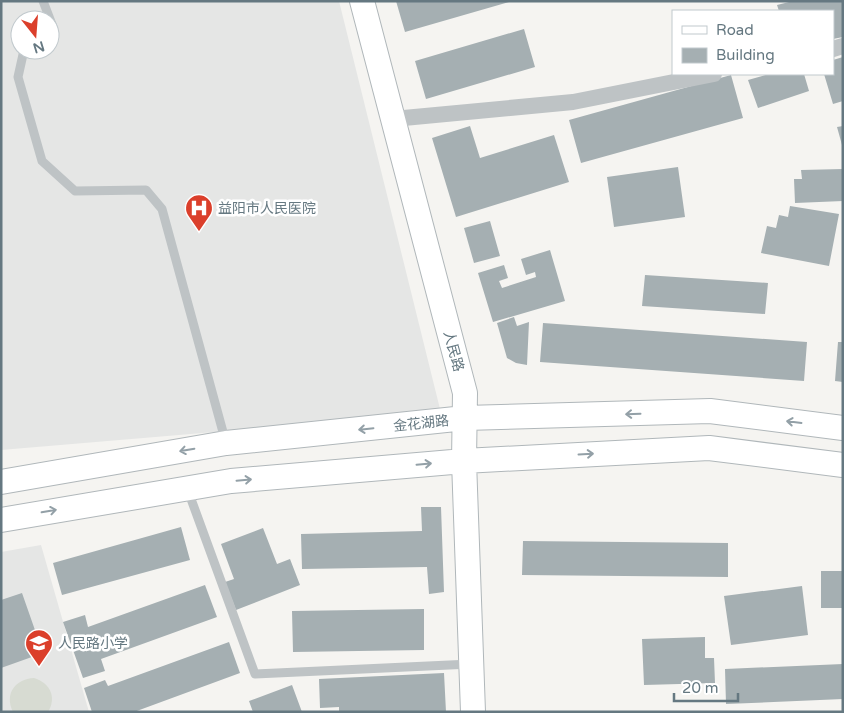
<svg xmlns="http://www.w3.org/2000/svg" width="844" height="713" font-family="'Varela Round','Noto Sans SC',sans-serif">
  <rect width="100%" height="100%" fill="#f5f4f1"/>
  <path fill="#e5e6e5" fill-rule="evenodd" d="M1 1H339L441 413 1 450ZM20 20H50V50H20Z
    M41 545 89 712H1V552Z"/>
  <path fill="#d7dbd2" d="M34 678C50 683 57 697 48 712H13C4 694 15 679 34 678Z"/>
  <path fill="#a5afb2" d="M396 1H509V2L405 32Z
    M793 1H843V37L833 39V11H779L777 5Z
    M524 29 535 67 426 99 415 61Z
    M843 57V101L833 104 824 74H833V60Z
    M769 74H804L809 91 758 108 748 80Z
    M731 75 743 118 581 163 569 120Z
    M470 126 480 158 554 135 569 182 456 217 432 138Z
    M843 126V145H842L837 127Z
    M678 167 685 217 614 227 607 177Z
    M843 169V201L795 203 794 179H802L801 170Z
    M790 206 839 214 829 266 761 253 767 226 776 228 779 215 788 217Z
    M490 221 500 256 474 263 464 228Z
    M550 250 565 301 493 322 478 273 504 265 508 278 499 281 502 288 536 277 535 272 526 275 521 259Z
    M645 275 768 283 765 314 642 306Z
    M514 317 517 326 529 322 527 365 516 363 507 358 497 323Z
    M543 323 807 342 804 381 540 362Z
    M838 342H843V382L835 381Z
    M421 507H441L444 592 429 594 427 567 302 569 301 534 422 531Z
    M181 527 190 560 62 595 53 563Z
    M263 528 277 564 290 559 300 585 236 610 225 582 234 579 221 544Z
    M523 541 728 543V577L522 575Z
    M821 571H843V608H821Z
    M205 585 217 617 101 659 105 671 83 678 63 622 85 615 88 627Z
    M802 586 808 635 731 645 724 596Z
    M22 593 43 653 1 668V600Z
    M424 609V650L293 652 292 611Z
    M705 637V658H714L715 683 644 685 642 639Z
    M229 642 240 673 134 712H92L84 688 105 680 108 686Z
    M843 664V699L726 704 725 669Z
    M444 673 446 712H339V707L320 708 319 679Z
    M292 685 302 712H253L249 701Z"/>
  <g fill="none" stroke-linecap="round" stroke-linejoin="round">
    <g stroke="#b0b7ba" stroke-width="26">
      <path id="secondary" d="M362 1 465 393 464 461 473 712
        M1 482 226 443 465 418 710 411 843 428
        M1 520 231 481 464 461 709 448 843 465"/>
    </g>
    <path stroke="#bec3c5" stroke-width="9" d="M43 1 53 27 50 29
      M24 50 18 77 42 161 75 191 146 190 162 209 226 443
      M187 488 255 674 471 664"/>
    <path stroke="#bec3c5" stroke-width="16" d="M833 49 843 46
      M393 119 573 102 714 74"/>
    <use href="#secondary" stroke="#fff" stroke-width="24"/>
  </g>
  <defs><path id="oneway-shaft" d="M-6 0H5M1.5-3L5.5 0L1.5 3" fill="none" stroke-width="1.6" stroke-linecap="round" stroke-linejoin="round" transform="scale(1.25)"/></defs>
  <g stroke="#93a0a7">
    <use href="#oneway-shaft" transform="translate(633 414) rotate(178)"/>
    <use href="#oneway-shaft" transform="translate(794 422) rotate(-173)"/>
    <use href="#oneway-shaft" transform="translate(366 429) rotate(174)"/>
    <use href="#oneway-shaft" transform="translate(187 450) rotate(170)"/>
    <use href="#oneway-shaft" transform="translate(586 454) rotate(-3)"/>
    <use href="#oneway-shaft" transform="translate(424 464) rotate(-5)"/>
    <use href="#oneway-shaft" transform="translate(244 480) rotate(-5)"/>
    <use href="#oneway-shaft" transform="translate(49 511) rotate(-10)"/>
  </g>
  <defs>
    <g id="hospital-pin" transform="scale(1.4375)"><path d="M0 17L-7.5 6A9.5 9.5 0 1 1 7.5 6Z" fill="#db3f2b" stroke="#fff"/><path d="M-5-5h3v3.5h4V-5h3V5h-3V1.5h-4V5h-3Z" fill="#fff"/></g>
    <g id="school-pin" transform="scale(1.4375)"><path d="M0 17L-7.5 6A9.5 9.5 0 1 1 7.5 6Z" fill="#db3f2b" stroke="#fff"/><path d="M0-5L7-2L0 1L-7-2ZM-4 1L0 2.5L4 1V4Q0 6-4 4Z" fill="#fff"/></g>
  </defs>
  <g fill-rule="evenodd">
    <use href="#hospital-pin" x="199" y="208"/>
    <use href="#school-pin" x="39" y="643"/>
  </g>
  <g text-anchor="middle" stroke-width="5" stroke-linejoin="round" paint-order="stroke">
    <g font-size="14" fill="#657881" stroke="#fff" text-anchor="start">
      <text x="218" y="213">益阳市人民医院</text>
      <text x="58" y="648">人民路小学</text>
    </g>
    <g font-size="14" fill="#657881" stroke="#fff">
      <text transform="translate(454 351) rotate(75)" y="5">人民路</text>
      <text transform="translate(421 423) rotate(-6)" y="5">金花湖路</text>
    </g>
  </g>
  <rect width="844" height="713" fill="none" stroke="#657881" stroke-width="5"/>
  <rect x="672" y="10" width="162" height="65" fill="#ffffff" stroke="#c1c9cd"/>
  <rect x="682" y="26" width="25" height="8" fill="#ffffff" stroke="#c1c9cd"/>
  <text x="716" y="35" font-size="15" fill="#657881">Road</text>
  <rect x="682" y="48" width="25" height="15" fill="#a5afb2" stroke="#c1c9cd"/>
  <text x="716" y="60" font-size="15" fill="#657881">Building</text>
  <g transform="translate(35 35) rotate(163)"><circle r="24" fill="#ffffff" stroke="#c1c9cd"/>
  <path d="M0-4L9 19L0 12L-9 19Z" fill="#db3f2b"/>
  <text y="-8" font-size="14" font-weight="bold" text-anchor="middle" fill="#657881">N</text>
  </g>
  <path d="M674 693v8h64v-8" fill="none" stroke="#657881" stroke-width="2.5"/>
  <text x="682" y="693" font-size="15" fill="#657881" stroke="#ffffff" stroke-width="4" paint-order="stroke">20 m</text>
</svg>
